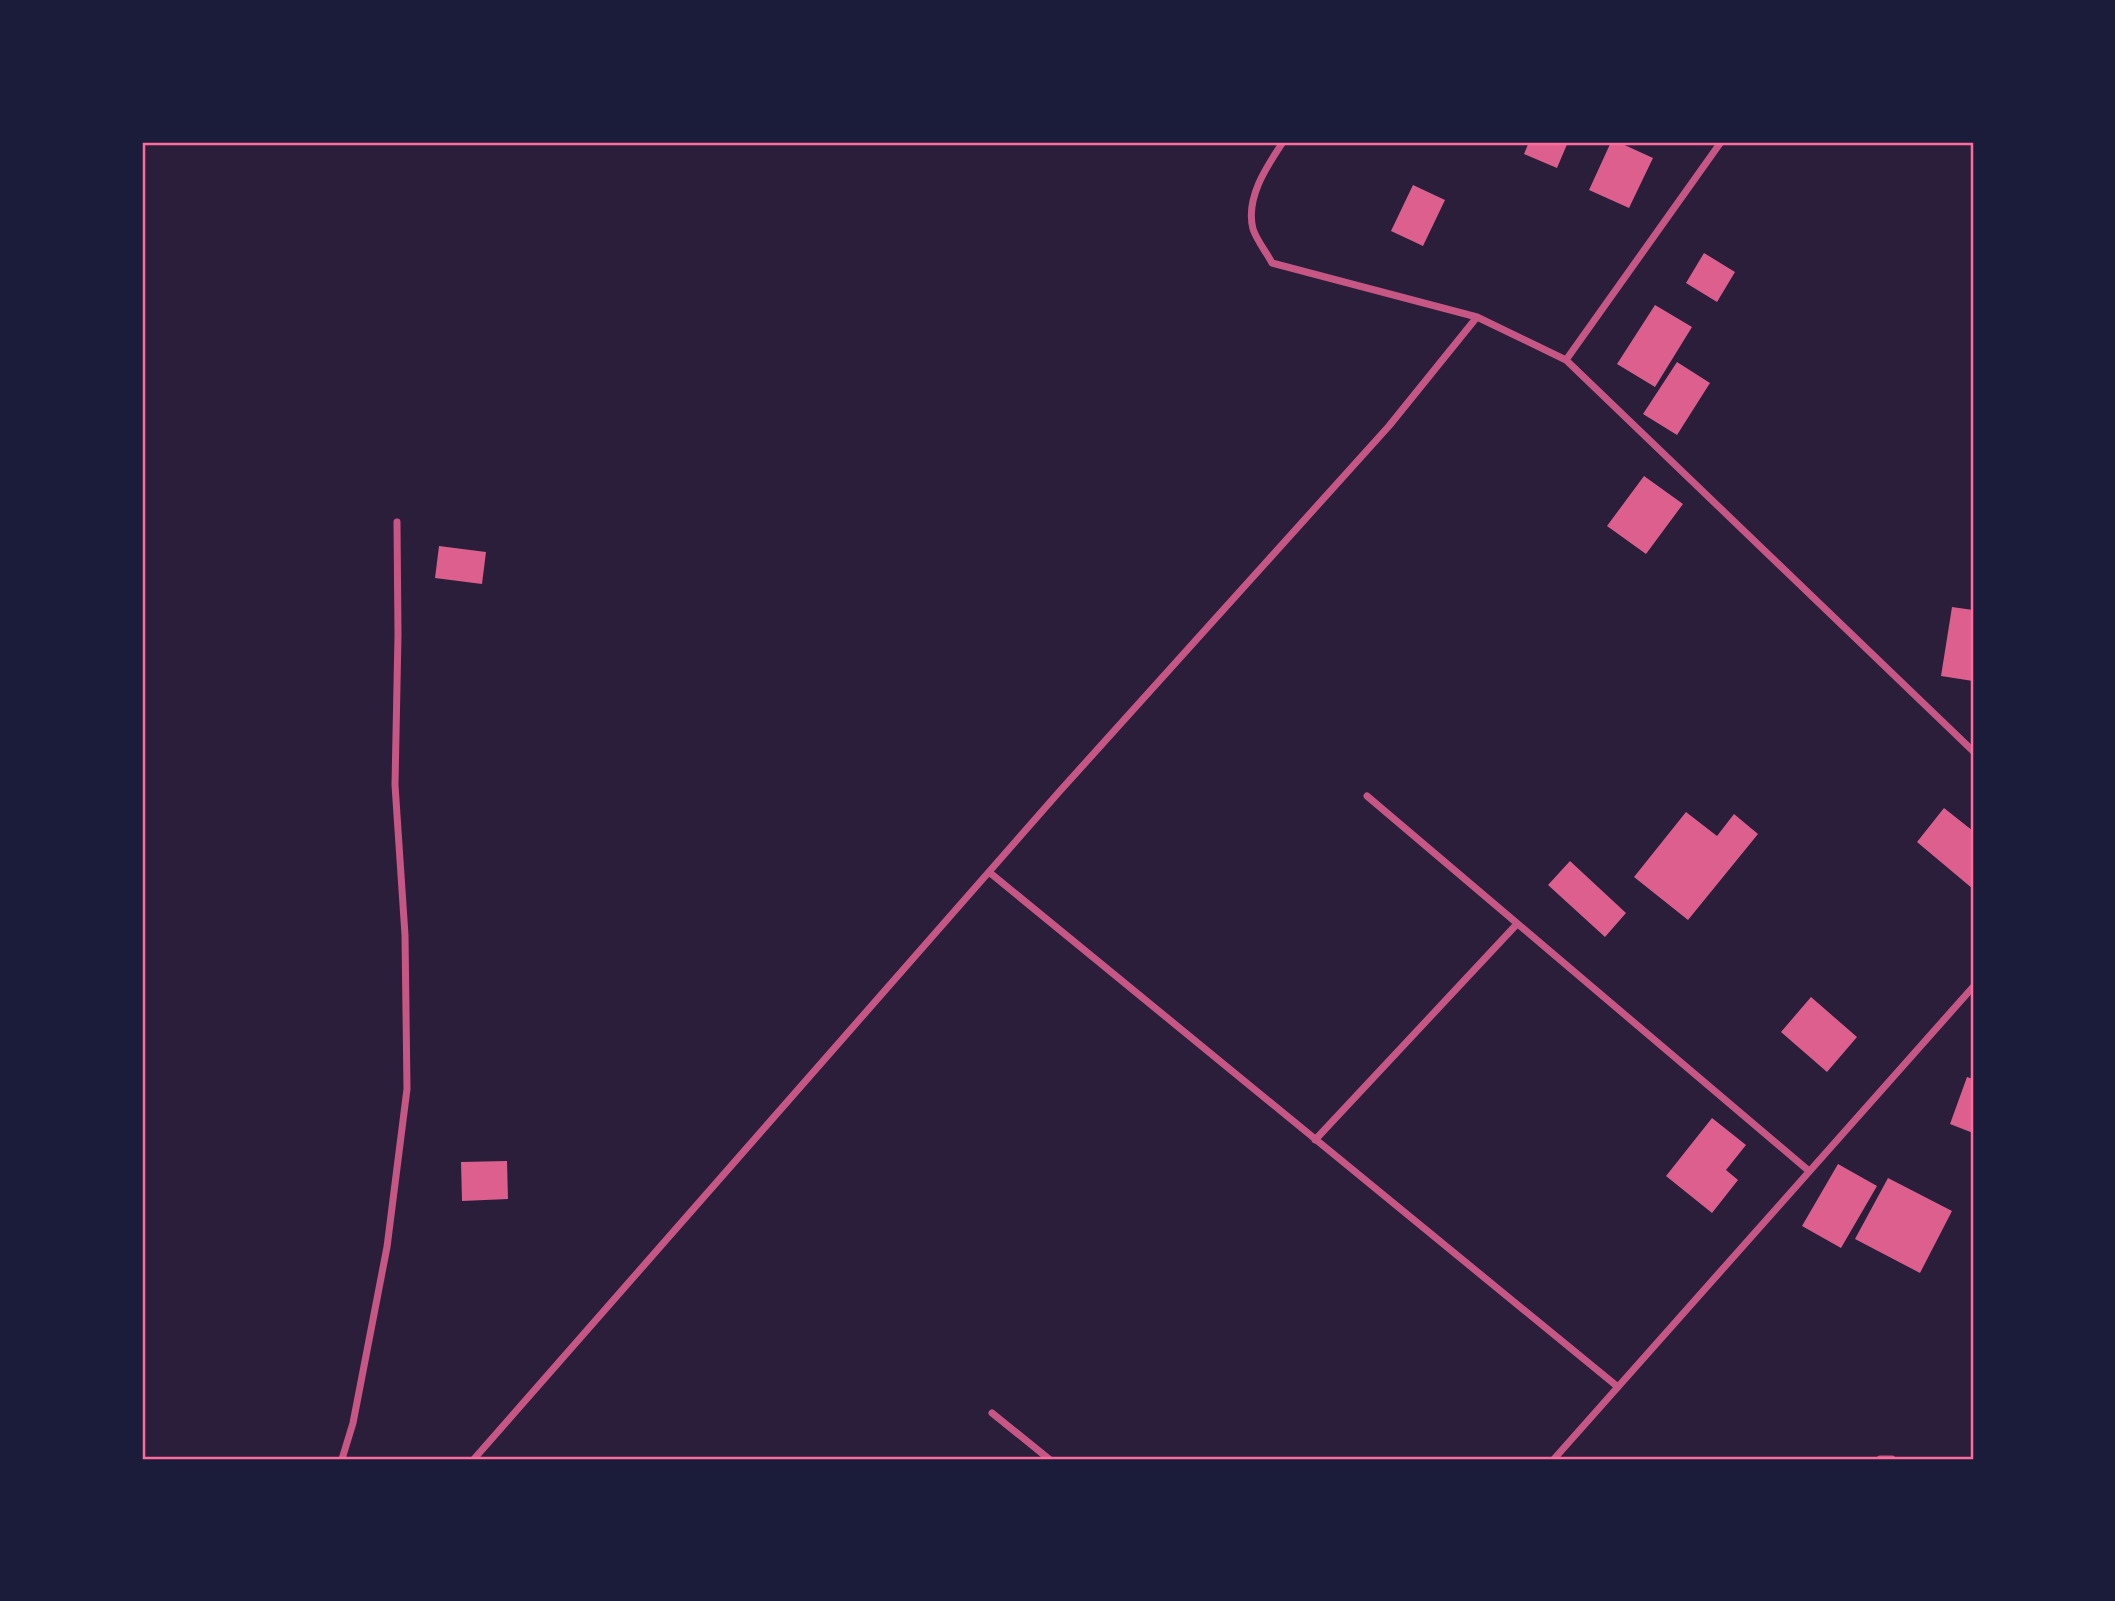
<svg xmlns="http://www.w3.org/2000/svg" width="2115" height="1601" font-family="Raleway,sans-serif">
  <rect width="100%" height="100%" fill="#1b1b3a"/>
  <path fill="#2a1e3b" d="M142 142H1973V1459H142Z"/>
  <path fill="#dd5f8e" d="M1529 142H1568L1557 168 1524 154Z
    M1611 142H1618L1653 158 1629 208 1589 190Z
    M1413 185 1445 200 1423 246 1391 231Z
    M1704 253 1735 272 1717 302 1686 283Z
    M1655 305 1692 327 1655 387 1617 364Z
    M1677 362 1710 383 1677 435 1643 414Z
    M1644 476 1683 504 1646 554 1607 526Z
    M439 546 486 552 482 584 435 578Z
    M1952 607 1973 610V681L1941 676Z
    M1944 808 1973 831V889L1917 842Z
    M1686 812 1717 836 1734 814 1758 834 1688 920 1634 877Z
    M1570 861 1626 913 1605 937 1548 885Z
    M1811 997 1857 1037 1827 1072 1781 1032Z
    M1967 1077 1973 1079V1133L1950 1124Z
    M1712 1118 1746 1145 1726 1170 1738 1180 1712 1213 1666 1176Z
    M507 1161 508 1199 462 1201 461 1162Z
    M1838 1164 1877 1186 1841 1248 1802 1226Z
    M1888 1178 1952 1211 1920 1273 1855 1239Z"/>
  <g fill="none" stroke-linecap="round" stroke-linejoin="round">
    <path stroke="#c65784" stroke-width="7" d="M1283 142C1267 166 1245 198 1253 229 1257 241 1267 253 1272 263L1477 317 1566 360 1973 751
      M1566 360 1721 142
      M1367 796 1809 1171
      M989 872 1618 1387
      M1315 1140 1517 924
      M992 1413 1049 1459
      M342 1459 353 1423 387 1247 407 1089 405 935 395 785 398 635 397 522
      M474 1459 1059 792 1389 426 1477 317
      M1554 1459 1973 987
      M1880 1459H1892"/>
  </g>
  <rect width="2115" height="1601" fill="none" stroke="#1b1b3a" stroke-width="287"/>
  <rect x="144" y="144" width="1828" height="1314" fill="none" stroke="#ff6b9d" stroke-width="2.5"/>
</svg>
